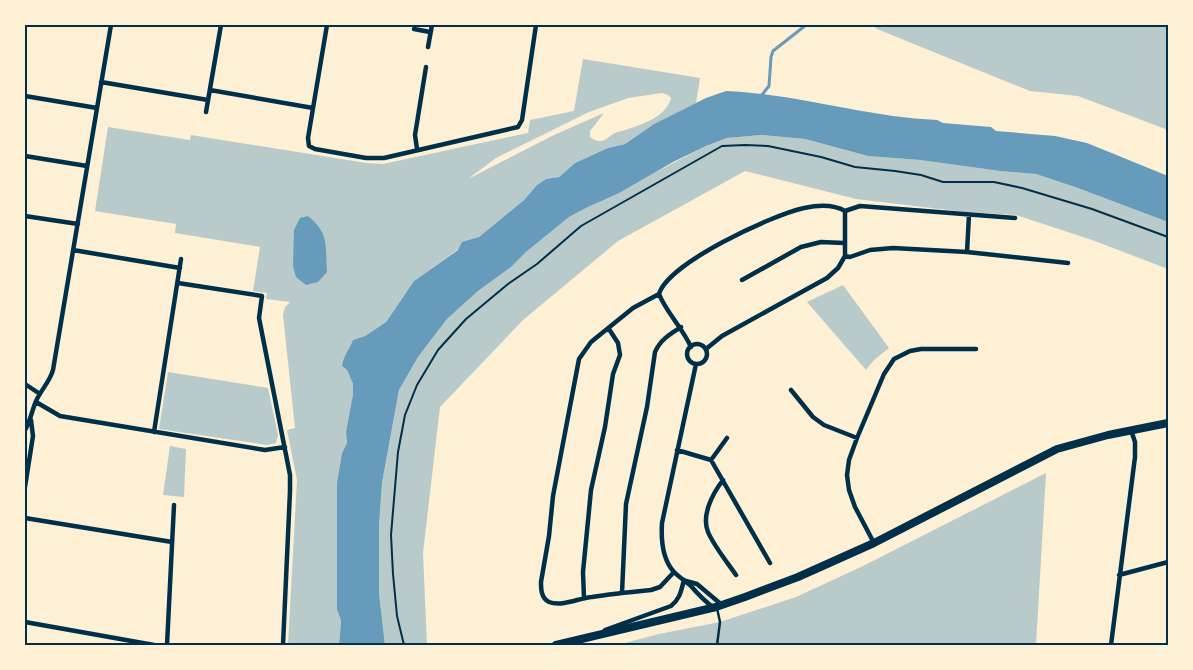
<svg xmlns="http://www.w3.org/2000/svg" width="1193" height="670" font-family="'Work Sans',sans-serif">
  <rect width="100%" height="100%" fill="#fdf0d5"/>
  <path fill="#b9caca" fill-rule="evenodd" d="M872 25H1168V130L1078 96 1030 91 877 29Z
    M583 59 700 78 696 103 654 124 625 144 608 148 575 163 559 177 546 179 537 185 524 200 479 237 468 242 414 281 386 322 365 336 353 340C349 350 343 356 342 366L347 370 353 384V394L346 432 347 443 342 453 337 482V609L341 621 339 645H288L297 480 287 430 295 428 283 315 285 307 290 302 266 299 267 293 253 291 260 247 175 233 176 224 95 211 108 127 190 140 191 135 366 163 383 164 528 133 530 120 574 111ZM662 93 668 95 671 98C665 120 634 127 615 133 610 135 606 141 601 141 597 142 593 139 590 137V131L604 113 554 135 468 179 496 158 589 112 628 98Z
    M761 135 805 139 868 156 920 160 1000 171 1036 174 1075 187 1168 222V269L1092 240 1016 215 965 212 856 199 745 171 618 241 523 320 440 407 423 553 427 645H385L379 593V526L382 483 399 390 418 357 447 319 478 291 511 267 526 252 569 217 706 146 727 138Z
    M843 285 889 348 874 360 866 370 807 302Z
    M168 372 268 388 278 435 276 443 267 445 159 429Z
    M170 446 186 449 184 497 163 495Z
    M1046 473 1036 645H617L659 634 720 622 796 597 863 566Z"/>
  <path fill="#669bbc" d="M726 91C798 94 866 117 937 120L943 123 991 127 996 131 1055 136 1087 143 1168 176V222L1075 187 1036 174 1000 171 920 160 868 156 805 139 761 135 727 138 706 146 673 162 619 193 588 207 569 217 526 252 511 267 478 291 447 319 418 357 399 390 382 483 379 526V593L385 645H339L341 621 337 609V482L342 453 347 443 346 432 353 394V384L347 370 342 366C343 356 349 350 353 340L365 336 386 322 414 281 458 250 462 242 479 237 524 200 537 185 546 179 559 177 575 163 608 148 625 144 654 124 706 98Z
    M308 216C330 234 325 246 327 272L318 282 306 285 296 277 293 266 294 230 300 218Z"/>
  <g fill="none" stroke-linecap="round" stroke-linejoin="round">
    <path stroke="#669bbc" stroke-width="3" d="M761 96 769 86 771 57 773 51 806 25"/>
    <path stroke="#003049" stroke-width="2" d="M404 645 397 616 393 574 391 535 398 452 405 415 417 385 438 350 466 319 508 284 537 264 581 226 722 146 745 145 768 146 821 157 855 167 895 171 921 175 943 182H994L1022 188 1092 209 1168 237"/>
    <path stroke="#003049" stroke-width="2.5" d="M717 608 720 622 717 645"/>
    <path stroke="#003049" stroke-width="4.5" d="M327 25 308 138 309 146 315 149 366 158H384L518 127 522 120 536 25
      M414 29 430 32
      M428 47 432 25
      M101 82 208 100
      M210 90 313 108
      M25 96 97 108
      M206 112 221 25
      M417 149 415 135 426 67
      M25 156 87 166
      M845 211 860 206 1015 218
      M25 216 78 224
      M73 250 180 268
      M967 252 969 215
      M742 280 801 247 821 242 844 243
      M178 283 262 296 259 318 290 475V491L283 645
      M659 294 633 308 591 342 579 359 553 496 549 536 541 582C541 589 541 598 549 602 562 607 579 598 592 597 611 594 631 592 651 590L660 587 674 572
      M659 294C668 263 772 215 804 208 818 205 833 204 845 211V256
      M659 294C666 312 682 327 691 347
      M687 354a10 10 0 1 1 20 0a10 10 0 1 1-20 0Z
      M706 349 722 336 827 278 838 268 845 256 850 257 870 250 893 248 967 252 1068 263
      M696 364 662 523C661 539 662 559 674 572 679 577 685 581 690 585 697 593 704 601 713 607
      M25 384 40 394
      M791 390 813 417 824 425 857 438
      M36 402 60 416 265 450 285 447
      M25 430C31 420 32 409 37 399 42 389 50 381 53 370L111 25
      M154 432 181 259
      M677 450 711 460 770 563
      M711 460 727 438
      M723 480C713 493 701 515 708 532 714 546 727 562 736 575
      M25 487 33 436 31 420
      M25 518 172 542
      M874 543 855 507 849 490 847 475 849 460 857 438 884 374 894 359 910 351 921 349H976
      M1119 575 1168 562
      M686 581 697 584 722 605
      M622 593 626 504 647 407 655 352C660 340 670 334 681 327
      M584 598 583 572 591 490 605 427 613 374 620 355 618 343 609 329
      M25 622 154 645
      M605 630 671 606C680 599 681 591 684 580
      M167 645 174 505
      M1111 645 1135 457V442L1131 430"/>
    <path stroke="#003049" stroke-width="8" d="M556 645 716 607 745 597 798 577 874 543 1057 449 1108 435 1168 423"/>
  </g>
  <rect width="1193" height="670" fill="none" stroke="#fdf0d5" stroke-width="52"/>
  <rect x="26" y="26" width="1141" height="618" fill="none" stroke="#003049" stroke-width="2"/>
</svg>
